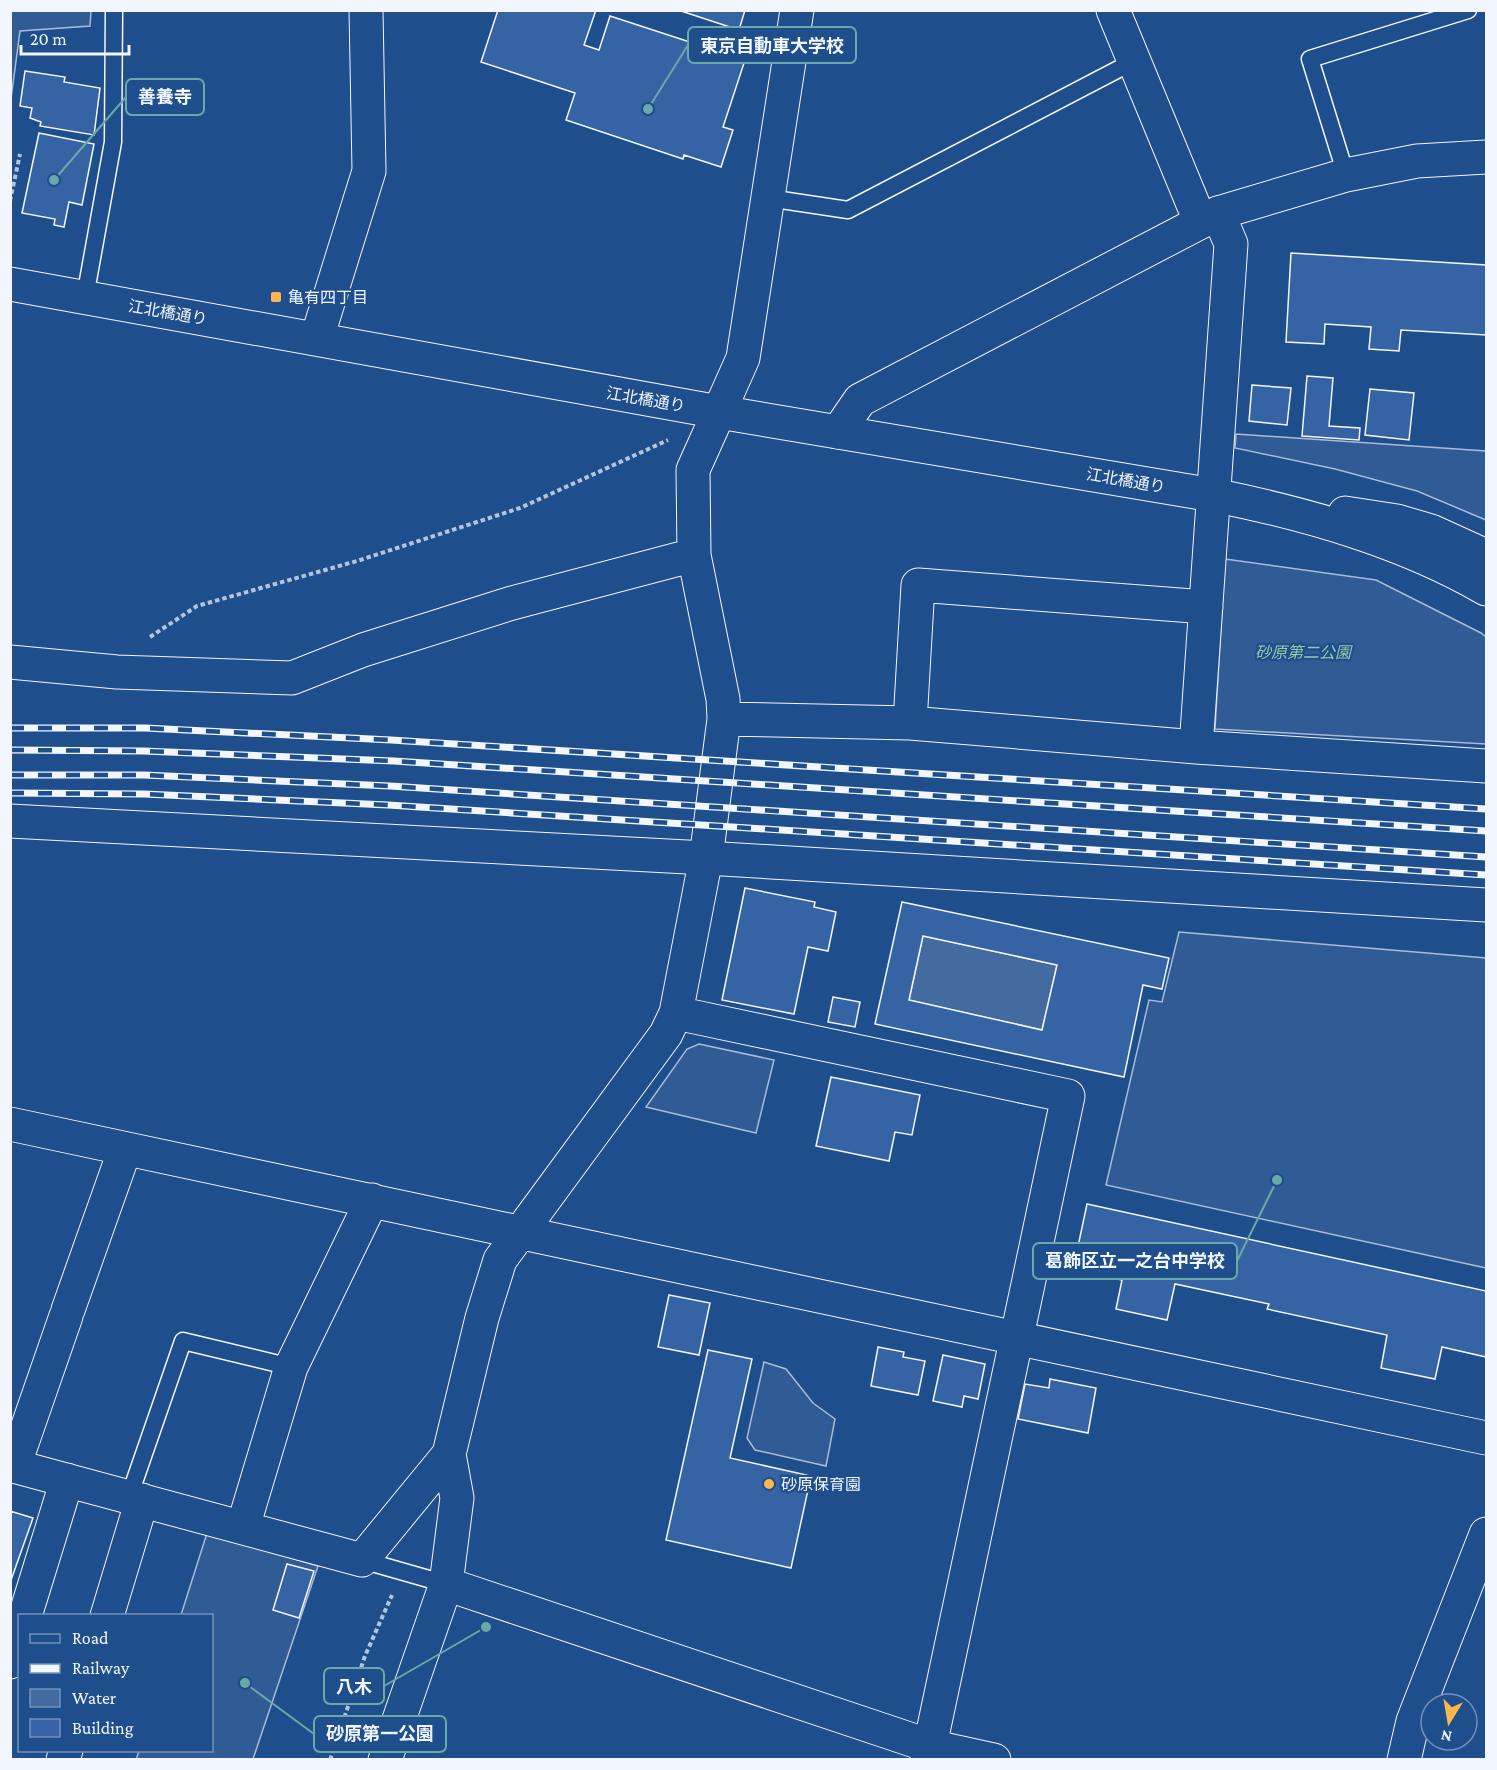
<svg xmlns="http://www.w3.org/2000/svg" width="1497" height="1770" font-family="'Crimson Pro','Noto Sans JP',serif">
  <rect width="100%" height="100%" fill="#1f4e8c"/>
  <path fill="#305b95" stroke="#a8bbd7" stroke-width="1.5" d="M11 10 91 11 90 26 20 31 11 99Z
    M1236 434 1486 451V520L1417 491 1335 469 1235 448Z
    M1225 559 1376 580 1481 633 1486 637V744L1215 729Z
    M1179 932 1486 958V1268L1106 1185 1149 1000 1162 1002Z
    M699 1044 774 1060 756 1133 646 1107 687 1049Z
    M764 1362 786 1369 813 1403 835 1419 826 1466 755 1450 747 1438Z
    M207 1533 318 1566 253 1759 136 1760 139 1751 212 1750V1616L181 1615Z"/>
  <path fill="#446ba0" stroke="#a8bbd7" stroke-width="1.5" d="M923 936 1057 965 1042 1030 909 1000Z"/>
  <path fill="#3563a3" stroke="#f2f6ff" stroke-width="1.5" fill-rule="evenodd" d="M498 10H596L584 45 599 50 610 16 745 60 723 127 733 130 721 167 684 155 683 159 566 120 575 93 481 62Z
    M678 10H745L739 30Z
    M25 71 65 77 64 82 100 88 94 135 40 126 41 122 30 118 32 108 20 106Z
    M39 133 94 144 82 205 69 202 64 227 54 225 55 219 22 213Z
    M1291 253 1486 265V335L1401 330 1399 351 1369 349 1371 327 1325 324 1324 344 1286 342Z
    M1307 376 1333 378 1329 426 1360 428 1359 440 1302 436Z
    M1252 385 1291 388 1287 425 1249 421Z
    M1370 389 1414 393 1409 440 1365 435Z
    M745 888 815 902 814 907 836 912 828 951 808 947 794 1014 722 1000Z
    M902 902 1169 958 1162 989 1143 985 1124 1077 875 1024ZM923 936 1057 965 1042 1030 909 1000Z
    M833 997 860 1002 855 1027 828 1022Z
    M831 1077 920 1095 912 1135 895 1132 889 1161 816 1146Z
    M1087 1204 1486 1291V1357L1442 1347 1435 1379 1381 1368 1387 1335 1267 1309 1269 1304 1175 1284 1167 1320 1116 1309 1122 1280 1073 1270Z
    M669 1295 710 1303 699 1355 658 1347Z
    M878 1347 904 1352 903 1357 925 1361 918 1395 871 1386Z
    M708 1350 752 1359 730 1458 811 1476 791 1568 666 1540Z
    M943 1355 985 1364 978 1399 964 1396 962 1407 933 1401Z
    M1050 1379 1096 1388 1088 1433 1018 1419 1025 1384 1049 1388Z
    M10 1511 33 1518 10 1583Z
    M287 1564 314 1571 299 1618 273 1610Z"/>
  <g fill="none" stroke-linecap="round" stroke-linejoin="round">
    <g stroke="#f2f6ff" stroke-width="19">
      <path id="service" d="M1346 175 1310 59 1468 10
        M768 198 848 210 1134 61
        M85 297 113 142 114 10
        M129 1497 183 1341 291 1367
        M362 1560 446 1584"/>
    </g>
    <g stroke="#f2f6ff" stroke-width="35">
      <path id="minor" d="M1113 10 1200 221
        M317 338 369 171 366 10
        M838 432 860 400 1218 213 1231 244 1196 747
        M10 662 117 672 292 678 363 650 512 603 694 555
        M724 719 910 723 1196 747 1486 766
        M910 723 918 585 1206 607
        M10 821 706 858 1486 905
        M676 1013 1068 1096 927 1760
        M68 1310 125 1149
        M10 1465 362 1560 449 1454
        M14 1466 66 1316
        M243 1527 291 1367 372 1200
        M446 1584 930 1746 994 1760
        M25 1616 67 1480
        M107 1616 142 1500
        M10 1662 20 1634
        M63 1760 66 1750
        M385 1760 446 1584 457 1498 449 1454 482 1318 500 1260 666 1034 676 1013 706 858 724 719 723 699 694 555 693 470 719 412
        M1404 1760 1413 1721 1486 1534"/>
    </g>
    <g stroke="#f2f6ff" stroke-width="35">
      <path id="tertiary" d="M1218 213 1346 175 1417 161 1486 157
        M719 412 743 358 797 10
        M10 1124 1486 1438"/>
    </g>
    <g stroke="#f2f6ff" stroke-width="35">
      <path id="secondary" d="M10 284 719 412 1213 495C1307 514 1403 541 1486 589
        M1345 513 1397 521 1431 531 1486 556"/>
    </g>
    <path stroke="#b3c4dc" stroke-width="4" stroke-dasharray="4.5 3" stroke-linecap="butt" d="M10 201 20 154
      M150 637 197 606 357 561 520 508 668 440
      M330 1760 365 1656 392 1595"/>
    <use href="#service" stroke="#1f4e8c" stroke-width="16"/>
    <use href="#minor" stroke="#1f4e8c" stroke-width="33"/>
    <use href="#tertiary" stroke="#1f4e8c" stroke-width="33"/>
    <use href="#secondary" stroke="#1f4e8c" stroke-width="33"/>
    <g stroke="#f2f6ff" stroke-width="7">
      <path id="rail" d="M10 728H145L391 740 1486 809
        M10 750 143 751 394 761 1486 831
        M10 775H144L390 786 1486 857
        M10 793 144 794 388 805 1486 875"/>
    </g>
    <use href="#rail" stroke="#1f4e8c" stroke-width="4.5" stroke-dasharray="14" stroke-linecap="butt"/>
  </g>
  <g fill="#ffb74d" stroke="#1f4e8c" stroke-width="2">
    <rect x="270" y="291" width="12" height="12" rx="3"/>
    <circle cx="769" cy="1484" r="6"/>
  </g>
  <g text-anchor="middle" stroke-width="4.5" stroke-linejoin="round" paint-order="stroke">
    <g font-size="16" fill="#f2f6ff" stroke="#1f4e8c" text-anchor="start">
      <text x="288" y="303">亀有四丁目</text>
      <text x="781" y="1490">砂原保育園</text>
    </g>
    <g font-size="16" fill="#f2f6ff" stroke="#1f4e8c">
      <text transform="translate(168 312) rotate(10)" y="6">江北橋通り</text>
      <text transform="translate(646 399) rotate(10)" y="6">江北橋通り</text>
      <text transform="translate(1126 480) rotate(10)" y="6">江北橋通り</text>
    </g>
    <g font-size="16" font-style="italic" fill="#97c8a6" stroke="#1f4e8c">
      <text x="1303" y="658">砂原第二公園</text>
    </g>
  </g>
  <path fill="none" stroke="#6aa9a8" stroke-width="2" d="M648 109L688 45M54 180L126 97M1277 1180L1237 1261M486 1627L384 1686M245 1683L314 1734"/>
  <g fill="#6aa9a8" stroke="#1f4e8c" stroke-width="2">
    <circle cx="648" cy="109" r="6"/>
    <circle cx="54" cy="180" r="6"/>
    <circle cx="1277" cy="1180" r="6"/>
    <circle cx="486" cy="1627" r="6"/>
    <circle cx="245" cy="1683" r="6"/>
  </g>
  <g fill="#1f4e8c" stroke="#6aa9a8" stroke-width="2">
    <rect x="688" y="27" width="168" height="36" rx="6"/>
    <rect x="126" y="79" width="78" height="36" rx="6"/>
    <rect x="1033" y="1243" width="204" height="36" rx="6"/>
    <rect x="324" y="1668" width="60" height="36" rx="6"/>
    <rect x="314" y="1716" width="132" height="36" rx="6"/>
  </g>
  <g font-size="18" text-anchor="middle" font-weight="bold" fill="#f2f6ff">
    <text x="772" y="52">東京自動車大学校</text>
    <text x="165" y="103">善養寺</text>
    <text x="1135" y="1267">葛飾区立一之台中学校</text>
    <text x="354" y="1693">八木</text>
    <text x="380" y="1740">砂原第一公園</text>
  </g>
  <rect width="1497" height="1770" fill="none" stroke="#f2f6ff" stroke-width="24"/>
  <rect x="18" y="1614" width="195" height="138" fill="#1f4e8c" stroke="#7391ba" stroke-width="1.5"/>
  <rect x="30" y="1634" width="30" height="9" fill="#1f4e8c" stroke="#7391ba" stroke-width="1.5"/>
  <text x="72" y="1644" font-size="18" fill="#f2f6ff">Road</text>
  <rect x="30" y="1664" width="30" height="9" fill="#f2f6ff" stroke="#7391ba" stroke-width="1.5"/>
  <text x="72" y="1674" font-size="18" fill="#f2f6ff">Railway</text>
  <rect x="30" y="1689" width="30" height="18" fill="#446ba0" stroke="#7391ba" stroke-width="1.5"/>
  <text x="72" y="1704" font-size="18" fill="#f2f6ff">Water</text>
  <rect x="30" y="1719" width="30" height="18" fill="#3563a3" stroke="#7391ba" stroke-width="1.5"/>
  <text x="72" y="1734" font-size="18" fill="#f2f6ff">Building</text>
  <g transform="translate(1449 1722) rotate(191)"><circle r="28" fill="#1f4e8c" stroke="#7391ba" stroke-width="1.5"/>
  <path d="M0-4.5L10 22L0 15L-10 22Z" fill="#ffb74d"/>
  <text y="-9" font-size="16" font-weight="bold" text-anchor="middle" fill="#f2f6ff">N</text>
  </g>
  <path d="M21 45v9h108v-9" fill="none" stroke="#f2f6ff" stroke-width="3"/>
  <text x="30" y="45" font-size="18" fill="#f2f6ff" stroke="#1f4e8c" stroke-width="4.5" paint-order="stroke">20 m</text>
</svg>
